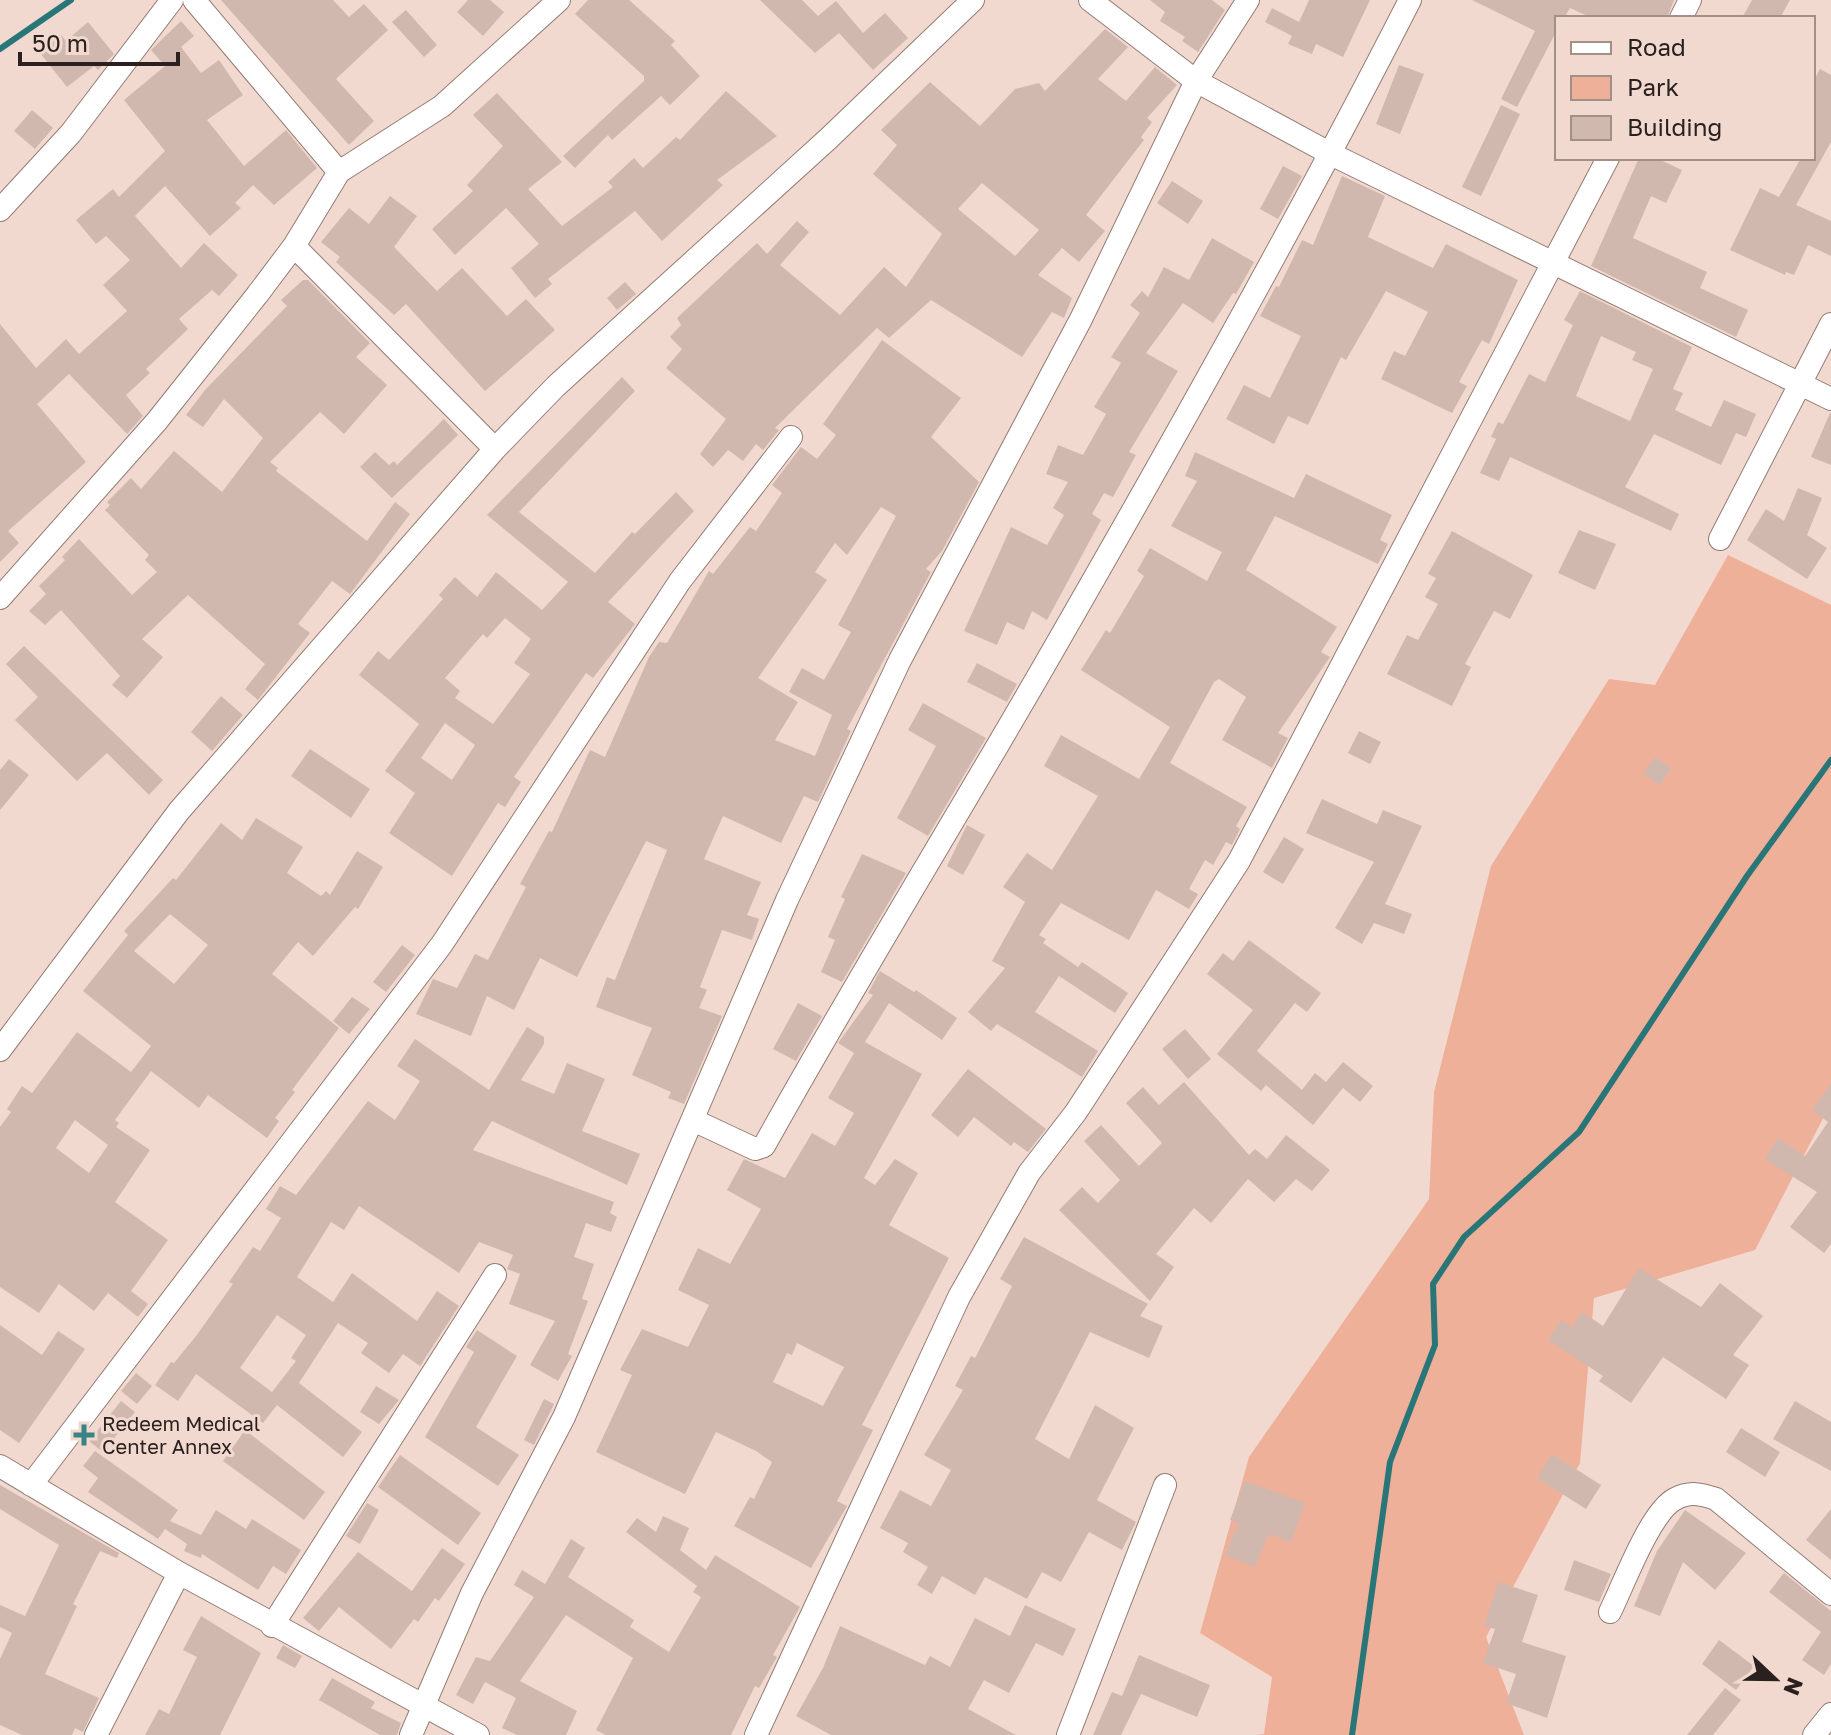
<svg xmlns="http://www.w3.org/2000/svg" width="1831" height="1735" font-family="'Golos Text',sans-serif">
  <rect width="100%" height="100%" fill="#f2d9d0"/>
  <path fill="#efb099" d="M1728 555 1831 605V1103L1755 1250 1594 1298 1580 1463 1486 1637 1524 1735H1257L1264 1734 1272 1677 1200 1633 1249 1457 1429 1199 1434 1092 1491 866 1609 679 1655 685Z"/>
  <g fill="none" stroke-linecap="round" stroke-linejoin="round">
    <path stroke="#297679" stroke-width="6" d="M0 49 71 0
      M1352 1735 1390 1462 1435 1345 1433 1284 1464 1237 1579 1132 1747 876 1831 760"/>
  </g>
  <path fill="#d0b8af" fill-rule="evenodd" d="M221 0H333L349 17 364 4 388 30 336 79 374 121 349 145Z
    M468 0H490L504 12 483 36 457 12Z
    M588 0H629L675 41 671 45 700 76 670 105 661 96 612 140 608 135 575 168 563 156 644 81V76L575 14Z
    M760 0H802L818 16 836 1 863 33 885 13 908 38 873 70 839 33 815 53Z
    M1150 0H1212L1225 10 1198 52 1182 41 1185 37 1160 21 1165 12Z
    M1309 0H1370L1343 57 1316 44 1312 54 1288 44 1292 36 1265 22 1272 8 1299 22Z
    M1472 0H1674L1667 18H1592L1570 8 1564 18H1557V30L1517 107 1501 99 1535 31Z
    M1752 0H1790L1780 18H1742Z
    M406 10 437 45 424 57 392 22Z
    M181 21 194 36 181 47 201 73 219 60 243 95 207 120 244 166 286 130 317 168 274 205 253 185 235 203 241 208 210 236 165 186 135 216 181 268 204 243 238 275 219 296 212 290 179 319 188 329 146 369 150 373 126 395 143 416 127 434 69 374 37 404 86 462 8 531 19 543 0 562V324L36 368 66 339 79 354 127 311 103 285 130 260 106 236 96 244 76 220 113 189 119 197 165 151 124 100 165 66 151 50Z
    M88 22 114 54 98 70 94 66 67 87 40 53 61 35 66 41Z
    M1105 29 1128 47 1098 79 1126 101 1155 67 1177 85 1147 118 1152 122 1141 137 1144 140 1086 215 1105 231 1079 262 1062 248 1038 275 1072 298 1064 318 1052 312 1022 357 931 300 889 338 877 328 775 428 779 430 763 450 756 444 743 461 728 450 713 467 700 454 726 419 666 368 682 349 670 337 681 325 677 318 757 243 767 254 797 221 809 232 780 265 840 315 884 267 906 287 942 234 873 174 897 145 881 130 930 82 980 126 1015 89 1039 83 1045 91ZM982 183 1039 230 1015 256 958 209Z
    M1399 65 1424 74 1400 134 1376 124Z
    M1820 69 1831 75V142L1796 205 1831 221V256L1808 245 1794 275 1786 272 1785 275 1730 250 1760 188 1779 197 1801 158H1813V82Z
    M726 91 777 136 717 180 723 185 662 241 635 211 548 279 552 284 535 298 511 268 539 244 506 208 455 255 432 229 473 191 467 185 503 146 473 115 497 93 562 162 528 189 562 226 613 187 608 182 634 158 643 168 676 137 680 140Z
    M1501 105 1520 114 1481 196 1462 187Z
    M32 110 53 128 35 149 14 131Z
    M1639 158H1656L1682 170 1666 203 1651 196 1633 238 1707 272 1700 288 1748 310 1736 337 1591 266Z
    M1283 166 1302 176 1278 219 1260 209Z
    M1342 176 1385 196 1368 237 1433 268 1446 244 1518 280 1489 344 1482 340 1459 382 1467 386 1452 413 1381 379 1394 351 1405 356 1428 312 1386 291 1346 360 1341 357 1308 425 1288 416 1274 444 1226 419 1244 385 1270 398 1301 336 1260 316 1276 286 1279 287 1302 240 1313 245Z
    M1172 181 1203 201 1188 224 1157 203Z
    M390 196 417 216 394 247 437 291 462 268 507 316 526 299 555 330 485 391 406 304 394 315 336 262 340 257 321 242 349 208 369 224Z
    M1212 238 1254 262 1236 294 1233 293 1213 323 1183 303 1146 353 1178 371 1129 452 1136 455 1113 497 1104 493 1092 514 1101 520 1047 620 1032 611 1024 630 1007 622 997 645 964 631 1011 527 1047 545 1064 515 1053 508 1068 482 1046 474 1058 445 1083 455 1106 414 1094 407 1121 363 1111 357 1140 313 1130 305 1142 291 1148 297 1164 267 1189 280Z
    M303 280H308L370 343 356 357 387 385 344 434 320 412 270 462 278 468 276 471 367 541 395 502 410 514 350 594 332 581 298 624 310 633 258 700 245 689 265 664 188 595 142 639 163 657 127 698 112 685 120 676 61 610 45 625 29 611 46 594 39 586 65 560 62 557 79 539 132 595 157 572 145 560 149 555 105 510 110 505 107 502 131 478 141 489 174 451 222 492 263 438 224 399 203 427 186 415 205 390 287 306 281 300Z
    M625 282 636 294 617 310 607 298Z
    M1580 291 1692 347 1673 389 1683 393 1675 410 1711 427 1724 400 1756 414 1746 437 1736 433 1721 465 1654 434 1625 487 1679 514 1671 531 1510 457 1499 481 1480 473 1496 439 1491 437 1498 422 1503 424 1529 374 1545 382 1573 325 1564 320ZM1601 336 1636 352 1632 360 1653 369 1630 421 1576 396Z
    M882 340 961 398 931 437 979 482 942 551 926 569 931 572 847 729 851 731 818 802 804 796 781 843 723 816 704 859 761 882 747 915 759 919 752 940 722 930 700 987 707 990 699 1008 722 1016 684 1104 668 1098 671 1092 632 1075 652 1028 596 1007 607 977 615 980 667 850 646 841 577 977 540 958 514 1010 487 996 471 1036 416 1014 433 979 457 988 475 954 488 960 526 887 520 884 549 831 552 832 590 750 605 757 649 657 659 642 667 643 709 571 713 574 750 527 756 531 782 493 772 485 801 447 817 459 836 435 823 424ZM881 507 896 516 838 625 851 632 824 680 802 668 789 692 832 715 815 756 775 740 798 702 758 678 827 580 815 572 835 543 847 555Z
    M622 377 635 391 519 512 595 573 632 532 635 534 676 492 694 511 608 602 635 624 593 678 586 673 514 777 521 782 505 807 498 803 452 876 389 833 415 793 385 771 419 724 359 675 378 651 389 660 443 599 439 595 455 577 477 597 496 572 542 610 568 582 487 515ZM505 618 531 639 514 663 530 674 493 724 455 698 460 691 445 678 483 634 487 638ZM445 723 475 745 452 780 421 758Z
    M1830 413H1831V465L1811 457Z
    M444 419 458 435 392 498 360 467 375 452 389 465 394 461 397 465Z
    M1195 452 1294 498 1306 474 1392 515 1380 540 1388 544 1378 564 1275 516 1246 570 1337 627 1321 652 1330 657 1278 733 1288 738 1272 768 1222 740 1246 697 1219 679 1214 682 1170 763 1247 807 1236 826 1240 829 1232 845 1226 842 1213 865 1205 860 1189 889 1198 894 1189 909 1156 890 1129 940 1061 903 1039 935 1046 939 1043 943 1078 967 1082 962 1128 993 1115 1013 1059 976 1035 1012 1098 1051 1082 1077 997 1024 991 1031 968 1012 1005 968 992 961 1025 902 1003 887 1027 853 1052 870 1098 796 1044 766 1061 735 1139 779 1170 727 1081 670 1106 630 1110 633 1144 576 1137 571 1150 548 1207 581 1222 552 1171 526 1197 481 1185 476Z
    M1798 488 1822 498 1807 535 1827 548 1807 579 1747 540 1766 509 1784 521Z
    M1579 530 1616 544 1595 590 1558 573Z
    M1452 531 1533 575 1510 619 1494 611 1465 664 1471 667 1452 706 1387 674 1407 635 1418 640 1438 604 1425 597 1436 578 1428 574Z
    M24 646 163 780 149 795 107 753 77 781 15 720 38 697 6 664Z
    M977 663 1017 684 1007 702 967 682Z
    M221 696 243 715 212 751 191 732Z
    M923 703 986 738 928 836 897 818 936 746 908 730Z
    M1359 731 1381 742 1370 764 1348 753Z
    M310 749 370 789 351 818 291 776Z
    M1655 757 1671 768 1660 785 1643 774Z
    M9 759 29 775 0 810V770Z
    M1322 799 1377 824 1383 810 1422 826 1385 904 1412 914 1404 934 1374 923 1362 944 1335 928 1374 862 1306 833Z
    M256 818 303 847 287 873 321 896 326 891 330 895 357 851 383 867 358 909 355 907 313 956 298 942 272 974 339 1028 292 1090 295 1092 275 1118 279 1121 267 1138 208 1095 199 1108 151 1071 115 1120 119 1123 116 1127 150 1150 115 1202 168 1240 131 1291 148 1304 138 1317 108 1293 94 1311 59 1284 39 1313 0 1287V1127L11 1112 7 1109 22 1086 32 1093 77 1032 131 1072 151 1046 83 991 128 935 124 931 173 878 176 880 221 823 242 840ZM170 914 208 945 174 984 134 951ZM75 1120 108 1145 89 1173 56 1148Z
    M967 825 985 835 963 875 947 866Z
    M1284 837 1304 849 1283 884 1263 872Z
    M862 854 906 873 842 982 821 972 835 940 828 937 845 899 841 897Z
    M1249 940 1321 993 1307 1012 1295 1003 1257 1051 1302 1090 1315 1073 1326 1082 1343 1062 1373 1086 1360 1102 1343 1088 1313 1125 1266 1085 1261 1091 1217 1054 1253 1010 1207 974 1223 953 1233 961Z
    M402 945 415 955 386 992 373 982Z
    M880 971 914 992 916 990 957 1018 942 1040 889 1003 865 1042 922 1074 864 1178 875 1185 895 1159 918 1173 889 1225 949 1258 862 1425 873 1430 837 1501 847 1506 811 1568 734 1526 750 1497 754 1499 772 1462 756 1451 716 1432 685 1494 596 1452 632 1375 620 1370 642 1329 688 1347 709 1305 678 1290 698 1248 730 1264 761 1209 727 1190 744 1159 785 1178 812 1133 835 1146 854 1113 828 1098 854 1053 838 1043 873 995 868 993ZM797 1343 844 1367 823 1406 773 1382 787 1353 792 1355Z
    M352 997 370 1009 349 1034 333 1021Z
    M798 1003 822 1016 796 1061 773 1049Z
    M527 1027 544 1037V1044L521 1080 554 1094 567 1063 605 1079 582 1131 640 1154 627 1185 492 1121 473 1150 614 1202 610 1213 617 1217 611 1232 586 1223 574 1257 594 1264 582 1299 588 1301 568 1354 572 1356 558 1381 530 1365 555 1321 509 1304 520 1274 507 1269 513 1255 479 1242 459 1273 359 1206 344 1230 331 1222 297 1277 333 1302 352 1273 417 1321 437 1291 459 1306 420 1366 403 1354 389 1373 361 1353 368 1343 338 1323 299 1383 362 1432 343 1457 277 1405 263 1423 196 1374 178 1401 155 1385 171 1362 174 1363 196 1336 233 1284 229 1282 253 1247 260 1251 281 1218 266 1209 280 1186 296 1195 368 1101 395 1120 420 1081 397 1066 415 1039 489 1090ZM277 1315 306 1335 291 1358 296 1361 272 1392 240 1368Z
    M1185 1029 1211 1059 1188 1079 1162 1049Z
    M968 1069 1046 1129 1028 1152 1014 1142 1011 1146 974 1117 958 1137 931 1115Z
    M1184 1082 1249 1155 1255 1149 1267 1159 1286 1135 1330 1170 1312 1191 1296 1179 1274 1202 1248 1179 1211 1223 1194 1208 1156 1254 1174 1267 1150 1301 1059 1210 1082 1187 1098 1203 1120 1180 1084 1141 1101 1125 1139 1166 1162 1143 1126 1103 1143 1087 1159 1105Z
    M1831 1083V1244L1824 1253 1790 1227 1817 1192 1765 1159 1778 1138 1805 1156 1828 1122 1812 1110Z
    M1024 1237 1148 1304 1140 1316 1163 1326 1149 1358 1090 1332 1035 1439 1069 1459 1095 1405 1134 1428 1097 1500 1136 1522 1122 1550 1089 1532 1061 1582 1042 1572 1027 1599 985 1577 975 1595 942 1576 932 1594 917 1585 928 1567 903 1552 908 1543 880 1528 900 1490 931 1506 951 1470 924 1455 963 1390 955 1386 971 1356 975 1358 1012 1286 1000 1279Z
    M1639 1268 1701 1307 1720 1283 1763 1316 1733 1355 1749 1365 1726 1399 1663 1357 1631 1403 1599 1381 1603 1376 1548 1340 1561 1320 1572 1327 1582 1312 1603 1326Z
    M0 1325 42 1355 58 1331 85 1349 19 1443 0 1430Z
    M477 1330 517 1356 476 1427 519 1455 498 1486 425 1437 474 1352 466 1347Z
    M136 1373 152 1386 137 1404 121 1391Z
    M376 1386 399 1400 379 1424 360 1412Z
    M544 1399 554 1404 534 1445 524 1440Z
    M121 1401 135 1412 103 1452 89 1441Z
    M1795 1401 1831 1422V1471L1773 1439Z
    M1741 1428 1780 1452 1765 1477 1726 1452Z
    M245 1430 325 1492 304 1520 223 1461Z
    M95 1451 178 1510 170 1521 201 1535 216 1510 246 1529 252 1519 301 1550 286 1574 273 1566 258 1590 202 1554 201 1558 184 1551 187 1544 165 1529 158 1539 88 1492 98 1478 83 1466Z
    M1552 1454 1601 1485 1586 1509 1537 1478Z
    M400 1455 481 1513 458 1545 378 1487Z
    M1245 1481 1305 1503 1291 1542 1269 1534 1255 1567 1225 1555 1239 1523 1230 1520Z
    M0 1485 119 1553 117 1558 100 1551 73 1604 77 1606 45 1674 99 1698 83 1732 75 1728 72 1735H22L0 1725V1659L12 1633 0 1627V1605L25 1616 59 1545 0 1509Z
    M367 1503 379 1510 360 1544 346 1536Z
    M1831 1509V1560L1806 1540Z
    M1685 1510 1746 1553 1715 1590 1683 1562 1660 1616 1634 1606 1657 1551Z
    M663 1516 689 1528 680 1550 706 1570 715 1555 800 1607 773 1655 777 1657 759 1688 755 1686 731 1735H606L596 1730 633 1658 566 1615 520 1681 577 1711 566 1735H517L502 1728 516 1698 485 1682 473 1704 456 1695 476 1657 490 1661 534 1597 514 1585 522 1570 545 1584 571 1539 585 1548 568 1577 634 1620 630 1627 669 1652 701 1597 693 1592 697 1586 626 1532 637 1518 656 1532Z
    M442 1548 465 1564 439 1601 435 1598 418 1622 414 1619 391 1649 339 1607 319 1631 303 1618 358 1552 412 1591Z
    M1574 1560 1611 1574 1599 1602 1564 1590Z
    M1784 1573 1831 1611V1664L1824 1675 1802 1660 1821 1632 1769 1592Z
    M1498 1582 1538 1595 1522 1642 1566 1656 1547 1718 1506 1703 1516 1674 1483 1663 1495 1629 1484 1626Z
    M1025 1605 1076 1629 1063 1656 1036 1643 1009 1693 984 1680 968 1709 1016 1735H831L796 1716 823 1668 840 1626 925 1665 930 1656 950 1667 975 1618 1010 1636Z
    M201 1616 261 1653 220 1735H145L159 1709 169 1714 197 1657 183 1650Z
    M1719 1640 1754 1666 1736 1690 1702 1664Z
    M283 1645 302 1656 295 1668 276 1658Z
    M1139 1655 1210 1685 1197 1717 1141 1694 1121 1735H1093L1112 1692 1122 1696Z
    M332 1678 375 1702 371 1708 401 1723 397 1735H380L319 1700Z
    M1725 1688 1741 1700 1713 1735H1687Z"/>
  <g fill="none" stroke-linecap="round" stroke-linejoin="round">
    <g stroke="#937c74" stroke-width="24">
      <path id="minor" d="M194 0 339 172
        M1090 0 1196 81 1331 154 1831 399
        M1681 18 1690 0
        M0 210 71 133 172 0
        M294 246 495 449
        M1720 539 1831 324
        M0 598 157 421 257 295 294 246 339 172 442 106 559 0
        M0 1050 179 811 495 449 556 386 828 139 973 0
        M693 1120 755 1149 764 1146C854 984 951 827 1044 666 1170 447 1295 225 1410 0
        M0 1466 179 1573 478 1735
        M31 1485 442 944 680 581 791 437
        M1610 1612C1623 1586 1650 1512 1675 1499 1690 1491 1701 1494 1716 1499L1831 1594
        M272 1626 495 1275
        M96 1735 179 1573
        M411 1735 472 1593 564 1417 787 900 900 660 1081 319 1196 81 1248 0
        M756 1735 959 1297 1029 1173 1076 1112 1239 861 1608 158
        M1068 1735 1165 1485
        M1814 1735 1831 1714"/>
    </g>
    <use href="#minor" stroke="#fff" stroke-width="22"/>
  </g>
  <path fill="#398285" stroke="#f2d9d0" stroke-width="3" d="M80 1423h8v8h8v8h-8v8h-8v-8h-8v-8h8z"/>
  <g text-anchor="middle" stroke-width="6" stroke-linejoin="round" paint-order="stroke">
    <g font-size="20" fill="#2a211e" stroke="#f2d9d0" text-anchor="start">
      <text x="102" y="1431">Redeem Medical<tspan x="102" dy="23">Center Annex</tspan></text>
    </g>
  </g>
  <rect x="1555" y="16" width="260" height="144" fill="#f2d9d0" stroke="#a28f89" stroke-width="2"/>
  <rect x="1571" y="42" width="40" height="12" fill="#ffffff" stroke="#a28f89" stroke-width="2"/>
  <text x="1627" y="56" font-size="24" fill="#2a211e">Road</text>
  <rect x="1571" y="76" width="40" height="24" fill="#efb099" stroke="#a28f89" stroke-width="2"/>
  <text x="1627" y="96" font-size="24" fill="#2a211e">Park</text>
  <rect x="1571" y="116" width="40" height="24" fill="#d0b8af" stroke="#a28f89" stroke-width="2"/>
  <text x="1627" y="136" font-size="24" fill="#2a211e">Building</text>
  <g transform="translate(1775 1679) rotate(112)" stroke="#f2d9d0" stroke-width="6" paint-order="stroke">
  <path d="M0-6L14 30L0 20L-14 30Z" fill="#2a211e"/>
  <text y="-12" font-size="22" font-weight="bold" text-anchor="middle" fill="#2a211e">N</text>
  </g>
  <path d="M20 52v12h158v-12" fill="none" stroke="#2a211e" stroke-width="4"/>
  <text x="32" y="52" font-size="24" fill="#2a211e" stroke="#f2d9d0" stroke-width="6" paint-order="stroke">50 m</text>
</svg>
